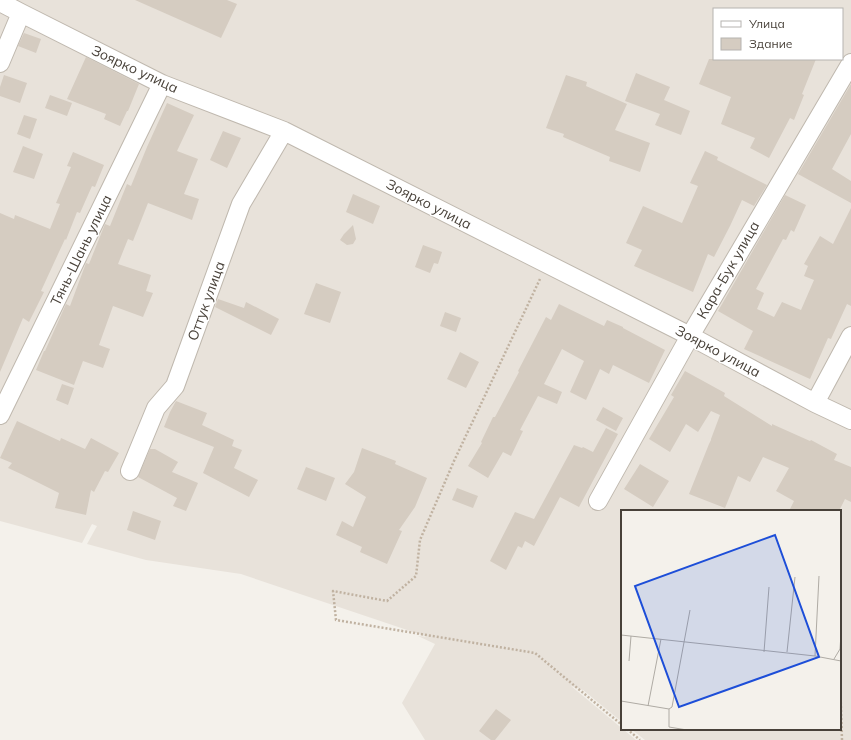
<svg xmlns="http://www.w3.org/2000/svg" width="851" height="740" font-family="Mulish,sans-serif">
  <rect width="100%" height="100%" fill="#f4f1eb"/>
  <path fill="#e8e2da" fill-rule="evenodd" d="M0 0H851V740H645L631 729H840V511H622V722L583 690 571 686 636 740H425L402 703 435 644 418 636 428 637 241 574 146 560 87 544 97 526 92 524 82 543 0 521ZM714 9H842V59H714Z"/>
  <path fill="#d5ccc1" d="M135 0H227L237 4 221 38Z
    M24 33 41 39 36 53 18 46Z
    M86 57 139 84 128 111H127L120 126 104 119 106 114 67 99Z
    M709 59H816L802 94 804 95 794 120 790 118 769 158 750 148 755 138 721 124 731 97 699 84Z
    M636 73 670 87 664 100 690 111 681 135 655 125 660 114 625 101Z
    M4 75 27 83 20 103 0 96V87Z
    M566 75 587 82 586 86 627 104 615 130 650 143 640 172 609 161 610 157 563 137 564 134 546 128Z
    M851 84V134L832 169 851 181V203L798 174Z
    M50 95 72 103 67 116 45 108Z
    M167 103 194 115 177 151 198 159 184 194 199 199 192 220 148 203 133 241 128 239 118 264 151 275 146 291 153 293 143 317 113 306 99 345 110 349 103 368 83 361 74 385 36 370 44 351H45L66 304 70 306 86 263 89 264 105 224 110 226 127 184 131 186 147 147Z
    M24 115 37 119 30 139 17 134Z
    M223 131 241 138 227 168 210 160Z
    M23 146 43 154 34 179 13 172Z
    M705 151 718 157 717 160 767 185 754 206 742 200 730 226 714 257 708 254 693 292 634 266 642 250 626 243 643 206 682 223 698 186 690 183Z
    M73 152 104 165 95 187 92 186 80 213 77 212 66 240 65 239 41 291 44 292 29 322 23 318 0 372V213L14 219 15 215 50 229 60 204 56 203 71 167 67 166Z
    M353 194 380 206 373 224 346 212Z
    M785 195 806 205 794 232 791 230 786 240 783 239 756 289 764 293 757 309 774 317 782 302 801 310 814 280 804 276 808 266 804 264 820 236 833 244 851 208V306L847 304 831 339 828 338 810 379 744 349 753 331 718 311Z
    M353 225 356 239 353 244 347 245 340 240 344 234Z
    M423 245 442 252 438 264 434 263 430 273 415 267Z
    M316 283 341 292 330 323 304 314Z
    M218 299 244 308 246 302 279 319 271 335 215 307Z
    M559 304 604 326 607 320 623 327V328L665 350 649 383 613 365 609 374 600 369 586 400 570 392 584 361 562 349 544 384 562 392 557 404 538 396 520 430 523 431 511 456 503 452 488 478 468 466 482 443 481 442 493 417H495L519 372 518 371 546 317 551 320Z
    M445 312 461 318 456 332 440 326Z
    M460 352 479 362 466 388 447 379Z
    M685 371 725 393 724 396 772 426V424L810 441 811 440 837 454 834 460 851 467V502L845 499 839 511H789L794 501 776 491 789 468 763 457 750 482 738 476 725 508 689 494 709 444 711 440V439L720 415 711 411 698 432 686 424 670 452 649 439 674 397 671 395Z
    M62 384 74 388 68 405 56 400Z
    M176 401 207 413 202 425 234 440 232 446 242 450 234 468 258 480 249 497 203 473 214 447 164 427 170 412Z
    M603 407 623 418 616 431 596 420Z
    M17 421 60 441 61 438 85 449 91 438 119 453 108 472 105 471 94 492 91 490 86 515 55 508 59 493 21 474 8 468 12 463 0 458Z
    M606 428 618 434 579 507 560 497 534 546 525 541 522 548 518 546 506 570 490 561 515 512 534 519 574 445 582 448 583 447 593 452Z
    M362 448 396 461 395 464 427 478 415 507 399 530 402 531 387 564 360 552 362 547 336 535 342 521 353 527 366 497 345 484 354 472Z
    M150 449H155L178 462 172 472 198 483 186 511 173 506 177 498 138 477Z
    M640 464 669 481 653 507 624 489Z
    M306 467 335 478 326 501 297 489Z
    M457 488 478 496 473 508 452 500Z
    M133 511 161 521 155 540 127 530Z
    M496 709 511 720 495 740H491L479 731Z"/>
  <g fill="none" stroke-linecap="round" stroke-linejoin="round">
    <g stroke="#bfb8ae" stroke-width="20">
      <path id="street" d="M0 2 21 13 162 84 284 131 690 336 815 403 851 420
        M0 63 21 13
        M815 403 851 336
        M0 415 162 84
        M130 471 156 408 175 386 241 204 284 131
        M598 501 690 336 851 63"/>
    </g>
    <path stroke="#c0b2a1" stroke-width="2.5" stroke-dasharray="2 2" stroke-linecap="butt" d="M540 279 454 461 420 540 416 576 387 601 333 591 336 620 535 653 622 725
      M840 678 842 740
      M627 729 640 740"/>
    <use href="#street" stroke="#fff" stroke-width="18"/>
  </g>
  <g text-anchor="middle" stroke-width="3" stroke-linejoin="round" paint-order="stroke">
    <g font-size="14" fill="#484139" stroke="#fff">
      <text transform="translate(135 69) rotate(25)" y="5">Зоярко улица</text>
      <text transform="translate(429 204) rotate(27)" y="5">Зоярко улица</text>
      <text transform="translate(81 250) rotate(-64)" y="5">Тянь-Шань улица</text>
      <text transform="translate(728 270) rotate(-60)" y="5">Кара-Бук улица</text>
      <text transform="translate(206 301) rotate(-70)" y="5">Оттук улица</text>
      <text transform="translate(718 351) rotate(28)" y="5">Зоярко улица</text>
    </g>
  </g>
  <g transform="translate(621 510)">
    <rect width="220" height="220" fill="#f4f1eb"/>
    <path fill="none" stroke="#afaba4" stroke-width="1" d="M0 125 194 146 220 151M143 142 148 77M166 142 174 67M194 146 198 66M213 149 219 139 220 124M8 151 10 126M0 191 48 199 51 197 69 100M27 196 40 129M48 199V217L66 220"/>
    <path fill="#1d4ed8" fill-opacity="0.15" stroke="#1d4ed8" stroke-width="2" d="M154 25 198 147 58 197 14 76Z"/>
    <rect width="220" height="220" fill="none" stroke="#484139" stroke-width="2"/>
  </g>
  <rect x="713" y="8" width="130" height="52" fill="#ffffff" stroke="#b6b3b0"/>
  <rect x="721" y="21" width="20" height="6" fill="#ffffff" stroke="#b6b3b0"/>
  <text x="749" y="28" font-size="12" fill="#484139">Улица</text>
  <rect x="721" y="38" width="20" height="12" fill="#d5ccc1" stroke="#b6b3b0"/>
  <text x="749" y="48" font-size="12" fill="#484139">Здание</text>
</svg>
